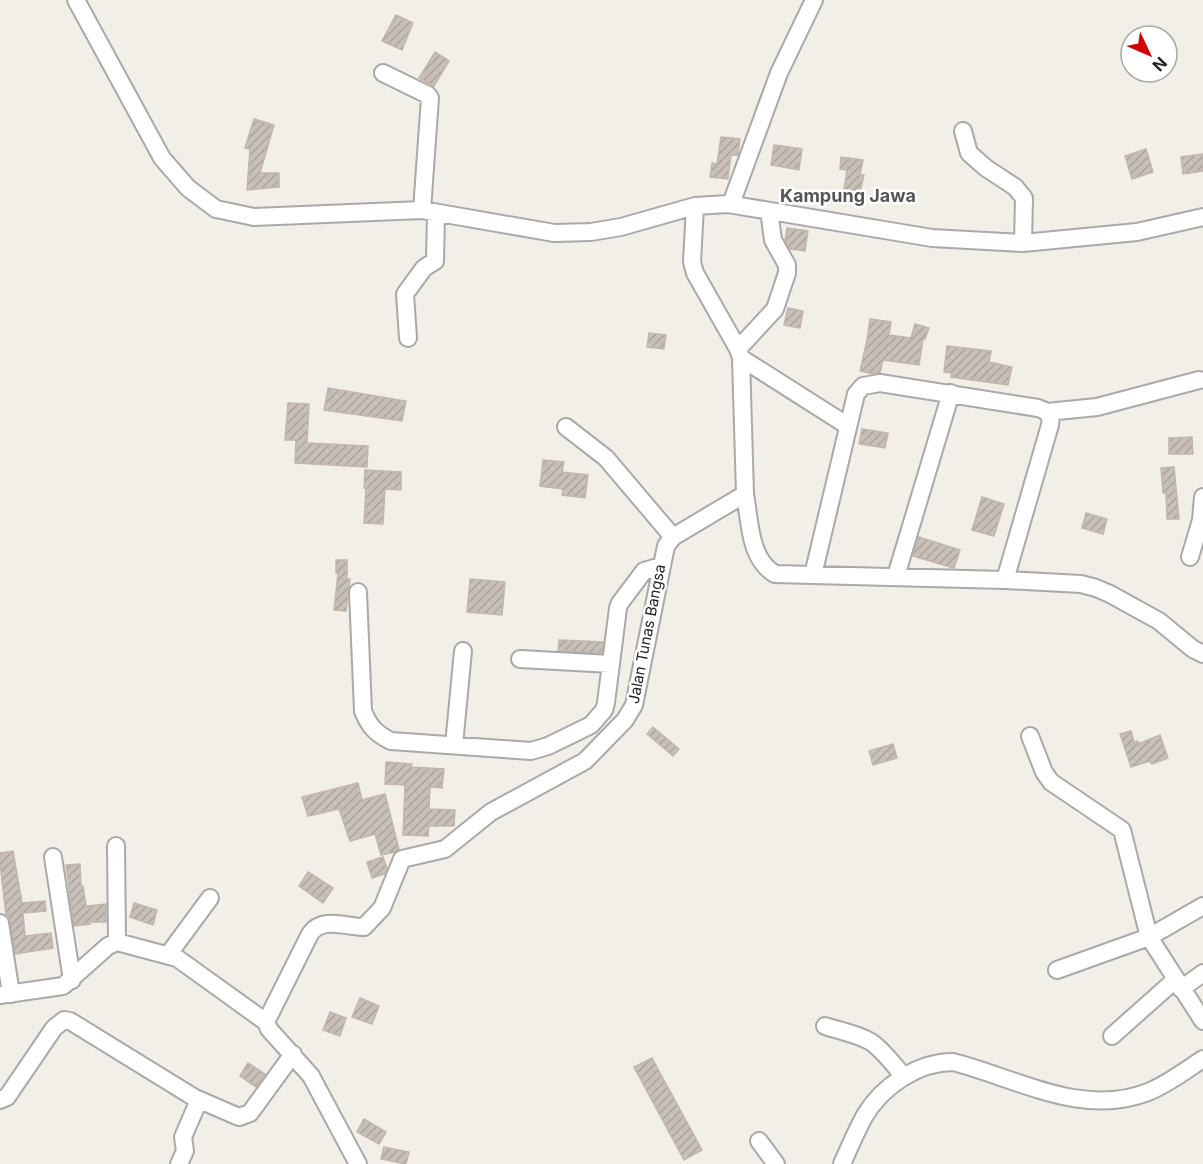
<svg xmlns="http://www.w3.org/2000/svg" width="1203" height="1164" font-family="Inter,sans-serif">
  <defs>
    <pattern id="building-hatch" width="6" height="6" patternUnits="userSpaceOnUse" patternTransform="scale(1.5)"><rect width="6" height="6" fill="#c7bfb8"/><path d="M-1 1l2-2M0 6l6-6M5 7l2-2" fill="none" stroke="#aba49e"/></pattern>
  </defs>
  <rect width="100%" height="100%" fill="#f2efe9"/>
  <path fill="url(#building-hatch)" stroke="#c4b6ab" stroke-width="1.5" d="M396 15 413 23 402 50 382 41Z
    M435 52 449 61 434 86 419 78Z
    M254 119 274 125 260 173H279V187L247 190 250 149 245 148Z
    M721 137 740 139 738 155H731L728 179 710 177 712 163 717 164Z
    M774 145 802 149 799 170 771 165Z
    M1146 149 1153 172 1132 179 1125 156Z
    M1203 154V171L1183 174 1181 157Z
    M841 157 863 160 860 175H864L860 192 844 189 847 170 840 169Z
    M787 228 808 231 805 251 790 249 785 240Z
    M788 308 803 311 800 328 784 325Z
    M870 319 891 322 889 335 911 338 915 324 929 328 925 339H923L919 365 883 360 880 373 873 374 860 371 867 340Z
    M649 333 666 335 664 349 647 347Z
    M947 346 991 351 989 362 1012 367 1008 385 951 377 952 373 944 372Z
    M328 388 406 401 402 421 324 410Z
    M288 403 309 404 307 443 368 446 367 467 295 463 296 440H285Z
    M862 429 888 433 885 448 859 444Z
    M1192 437 1193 454H1169V438Z
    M543 460 564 462 562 472 588 475 585 498 562 495 563 489 540 486Z
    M1174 467 1179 519H1167L1166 493H1163L1161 468Z
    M365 470 401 472V490L385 489 383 524 364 523 366 488H364Z
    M982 497 1004 504 994 536 972 530Z
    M1086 513 1107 519 1103 534 1082 528Z
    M919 537 960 550 954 568 913 556Z
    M336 560H347V579H350L346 611 334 610 338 573H336Z
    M470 579 505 582 502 615 467 612Z
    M559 640 603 642 602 653 558 651Z
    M653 727 679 749 673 756 647 734Z
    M1131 731 1134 742 1138 741V744L1160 735 1168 758 1152 764 1150 761 1131 767 1120 734Z
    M893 744 897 758 873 765 869 751Z
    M386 762 412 764 411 767 444 769 442 788 430 787 429 809 455 810 454 826H429L428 836 403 835 405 785 385 784Z
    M358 783 362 800 385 794 399 849 395 852 381 855 375 834 350 841 339 809 308 816 302 797Z
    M13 851 22 903 45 901 46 911 23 913 25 936 51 933 53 948 15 954 10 921 8 914 6 915 0 863V853Z
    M383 857 387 868 385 874 372 878 367 862Z
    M80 864 81 886H83L86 906 106 904V922H90V924L74 926 66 865Z
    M308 872 333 888 323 903 299 886Z
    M134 903 157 910 153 925 130 917Z
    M360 998 379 1006 372 1024 352 1017Z
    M330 1012 346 1018 340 1036 323 1030Z
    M652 1058 702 1150 684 1160 634 1067Z
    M248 1063 265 1074 256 1087 240 1076Z
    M364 1119 386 1132 379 1144 357 1132Z
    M384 1147 409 1152 406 1164 381 1159Z"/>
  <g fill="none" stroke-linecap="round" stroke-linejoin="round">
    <g stroke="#a9a9a9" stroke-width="20">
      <path id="minor" d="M76 0 162 158 188 188 216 209 254 217 422 210 554 233 591 232 621 227 695 206 728 204 932 238 1023 243 1137 232 1203 217
        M383 73 428 95 430 98 422 210
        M963 131 969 153 986 168 1015 187 1024 198 1023 243
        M731 204 779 73 814 0
        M408 338 405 294 424 268 435 261 436 214
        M738 349 775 309 787 273V265L773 240 769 211
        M741 358 848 426
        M1047 412 1097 407 1199 380
        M566 427 606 458 673 537
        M745 494C750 521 749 559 775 574L1005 580 1081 584 1096 588 1110 594 1159 621 1193 649 1203 654
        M1190 557 1201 520 1203 497
        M813 575 856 394 863 386 880 383 1038 408C1047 411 1052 415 1050 425L1005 580
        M896 576 951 393
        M358 592 363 711C369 726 376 734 391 741L531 751 548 746 591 725 604 710 606 703 618 608 620 603 644 571 661 566
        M520 659 611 664
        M1030 736 1044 772 1051 782 1122 830 1149 937 1203 1021
        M454 745 463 651
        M116 846 117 942
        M53 857 72 980
        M0 923 11 994
        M168 955 210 898
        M1057 970 1149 937 1203 906
        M1181 989 1203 973
        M0 995 63 986 108 946 117 942 177 958 266 1022 269 1029 311 1076 358 1164
        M266 1022 310 934C322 916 346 927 364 927L382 908 402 859 445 849 491 812 585 761 625 720 634 705 666 546 673 537 745 494 741 358 738 349 695 273 692 262 695 206
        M825 1026C840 1031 858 1034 871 1042 884 1051 894 1065 904 1077
        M1112 1036 1175 980
        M0 1100 7 1097 54 1028 64 1020 70 1021 195 1098 239 1117 250 1113 293 1054
        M759 1141 776 1164
        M179 1164 185 1151 183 1137 199 1100
        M842 1164C849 1148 856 1132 864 1117 882 1086 918 1062 953 1062 1016 1078 1083 1118 1148 1092 1168 1084 1186 1070 1203 1059"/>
    </g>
    <use href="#minor" stroke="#fff" stroke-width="16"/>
  </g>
  <g text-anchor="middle" stroke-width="5" stroke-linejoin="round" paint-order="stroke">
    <g font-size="15" fill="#222" stroke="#fff">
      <text transform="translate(647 634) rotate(-79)" y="5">Jalan Tunas Bangsa</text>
    </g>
    <g font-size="18" font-weight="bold" fill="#555" stroke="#fff">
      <text x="848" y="202">Kampung Jawa</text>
    </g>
  </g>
  <g transform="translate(1149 54) rotate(134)"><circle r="28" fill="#ffffff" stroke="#a7a7a7" stroke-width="1.5"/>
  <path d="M0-4.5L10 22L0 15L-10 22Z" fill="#d40000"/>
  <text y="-9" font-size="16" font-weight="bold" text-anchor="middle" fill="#222222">N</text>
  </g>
</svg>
